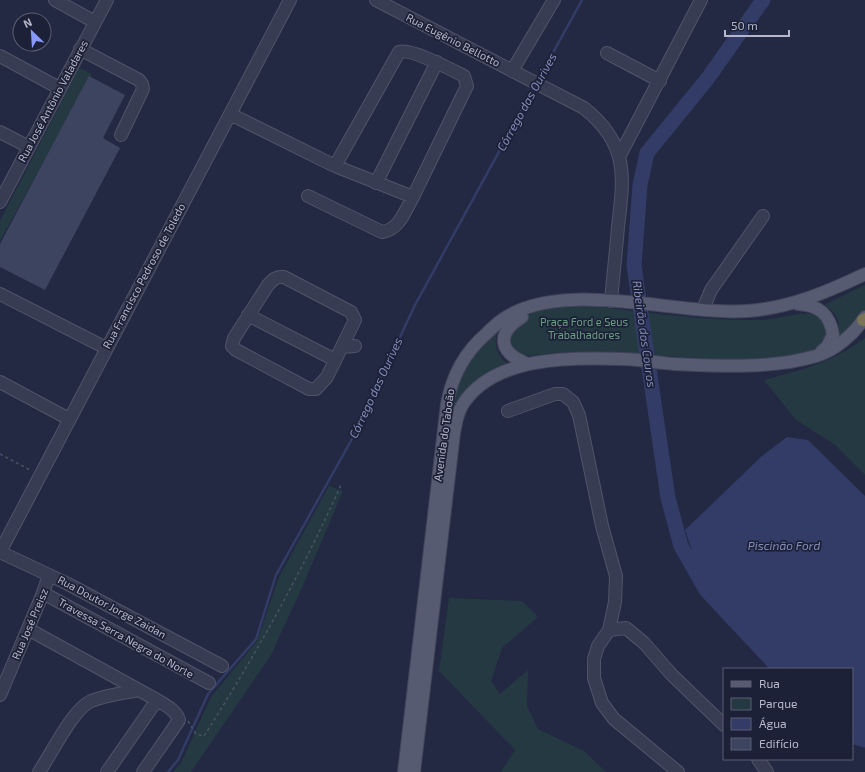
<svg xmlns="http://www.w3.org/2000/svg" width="865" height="772" font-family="'Exo 2',sans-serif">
  <rect width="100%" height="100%" fill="#232942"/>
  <path fill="#253943" d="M79 68 92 74 0 241V221Z
    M865 285V312L836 343C842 327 840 314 824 305Z
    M585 305C643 312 702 321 761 320 782 320 805 307 824 318L828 332 826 340 820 346 810 351 789 356 732 360 599 352H567L523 356 518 355 508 344C517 306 553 307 585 305Z
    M498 331C492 347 499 357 511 367L449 419 462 368 491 333Z
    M865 338V475L834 444 796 420 764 380C802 370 833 362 865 338Z
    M329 486 343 491 304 583 271 655 191 772H173L181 763 211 697 257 641 279 577Z
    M449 598 522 601 538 617 502 648 491 681 500 694 528 670 527 706 538 729 584 751 606 772H501L515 750 439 671Z"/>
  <path fill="#323c67" d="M787 437 808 440 865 496V733L852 728V669H789L717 593 695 559 685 530 762 456Z"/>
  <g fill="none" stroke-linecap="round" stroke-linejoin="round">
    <path stroke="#323c67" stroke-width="2.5" d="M538 80 582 0
      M168 772 178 760 208 694 256 639 276 575 352 439 415 305 535 86"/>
    <path stroke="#323c67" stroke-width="15" d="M763 0 708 78 647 153 640 185 634 266 668 498 681 546 706 590 780 669
      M852 736 865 740"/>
  </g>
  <path fill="#3d4460" d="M89 76 125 95 103 138 120 148 45 290 0 267V244Z"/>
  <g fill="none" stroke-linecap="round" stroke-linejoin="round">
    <g stroke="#505469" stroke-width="14">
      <path id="minor" d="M55 0 95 22
        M376 0 584 108C629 144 624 176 618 227 616 252 613 277 611 301
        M80 49 139 80 142 84 143 89 121 135
        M607 53 660 81
        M0 56 59 88
        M512 71 554 0
        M230 114 335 166 413 197 467 86 464 76C452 70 411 48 399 52L335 166
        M0 132 29 147
        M619 157 701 0
        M376 183 437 62
        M308 196 382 232C399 230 405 211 413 197
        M0 202 107 0
        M279 277H284L351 312 355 320 327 377 316 389H309L236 350 232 346 234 338 268 285 274 279Z
        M0 294 106 348
        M703 309 711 290 763 216
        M248 315 335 360
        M342 347 355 346
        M0 382 69 419
        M508 411 555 394H563L573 402 579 415 602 526 616 576 615 602 609 630 598 646 594 659V678L602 703 614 719 678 772
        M0 552 290 0
        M0 552 68 584 222 666
        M43 593 209 683
        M28 629 157 700C165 705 176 710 179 720L175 726 143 772
        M609 630 626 628 644 643 672 675 724 725
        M0 695 43 593 49 575
        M758 759 767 772
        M39 772C52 753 72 710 91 701 106 695 123 693 139 690
        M107 772 157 700"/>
    </g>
    <g stroke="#42455b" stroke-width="14">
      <path id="major" d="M798 304C819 305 830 314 833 335L827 347 822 351
        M522 317C495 334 499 353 528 364
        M404 772 447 404C452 376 464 353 486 334 491 329 496 324 502 320 561 277 678 316 747 311 790 308 827 292 865 274
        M414 772 454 433C456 423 457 413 463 404 494 356 572 357 623 359 640 359 657 363 674 364 719 366 773 369 816 356 836 350 854 334 865 317"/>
    </g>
    <g stroke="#404459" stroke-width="14">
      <path id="highway" d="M863 320 865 319"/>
    </g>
    <path stroke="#445660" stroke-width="1.5" stroke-dasharray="3 3" stroke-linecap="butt" d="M0 454 32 471
      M188 721 196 734 204 736C255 656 302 572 341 485"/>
    <use href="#minor" stroke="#383c52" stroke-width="12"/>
    <use href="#major" stroke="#565b72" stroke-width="12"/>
    <use href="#highway" stroke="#787354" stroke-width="12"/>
  </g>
  <g text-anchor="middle" stroke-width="3.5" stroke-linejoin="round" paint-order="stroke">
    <g font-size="11" fill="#b5b8cc" stroke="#1d2137">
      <text transform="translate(453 40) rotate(27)" y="4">Rua Eugênio Bellotto</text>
      <text transform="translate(53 101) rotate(-62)" y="4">Rua José Antônio Valadares</text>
      <text transform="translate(144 276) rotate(-62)" y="4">Rua Francisco Pedroso de Toledo</text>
      <text transform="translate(444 435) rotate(-82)" y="4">Avenida do Taboão</text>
      <text transform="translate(112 607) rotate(28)" y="4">Rua Doutor Jorge Zaidan</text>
      <text transform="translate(30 624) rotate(-67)" y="4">Rua José Preisz</text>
      <text transform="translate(126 638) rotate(29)" y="4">Travessa Serra Negra do Norte</text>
    </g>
    <g font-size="11" fill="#6a9f82" stroke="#1d2137">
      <text x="584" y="326">Praça Ford e Seus<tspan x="584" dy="13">Trabalhadores</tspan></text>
    </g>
    <g font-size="12" font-style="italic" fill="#818cba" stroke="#1d2137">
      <text transform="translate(527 102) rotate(-61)" y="4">Córrego das Ourives</text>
      <text transform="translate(644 334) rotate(82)" y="4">Ribeirão dos Couros</text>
      <text transform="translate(376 388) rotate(-65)" y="4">Córrego das Ourives</text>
      <text x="784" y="550">Piscinão Ford</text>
    </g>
  </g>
  <rect x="723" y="668" width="130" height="92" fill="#1d2137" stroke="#5a5d73"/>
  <rect x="731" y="681" width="20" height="6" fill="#565b72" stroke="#5a5d73"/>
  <text x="759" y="688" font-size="12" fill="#b5b8cc">Rua</text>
  <rect x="731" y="698" width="20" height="12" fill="#253943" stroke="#5a5d73"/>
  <text x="759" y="708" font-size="12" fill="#b5b8cc">Parque</text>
  <rect x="731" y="718" width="20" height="12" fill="#323c67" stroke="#5a5d73"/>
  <text x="759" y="728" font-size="12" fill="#b5b8cc">Água</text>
  <rect x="731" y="738" width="20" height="12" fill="#3d4460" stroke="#5a5d73"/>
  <text x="759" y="748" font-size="12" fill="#b5b8cc">Edifício</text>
  <g transform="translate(32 32) rotate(335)"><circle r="19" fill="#1d2137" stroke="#5a5d73"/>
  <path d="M0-3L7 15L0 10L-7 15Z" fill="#8799ff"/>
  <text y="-6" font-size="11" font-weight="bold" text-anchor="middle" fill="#b5b8cc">N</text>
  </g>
  <path d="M725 30v6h64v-6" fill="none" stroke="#b5b8cc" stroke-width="2"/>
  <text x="731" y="30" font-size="12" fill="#b5b8cc" stroke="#1d2137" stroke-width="3" paint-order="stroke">50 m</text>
</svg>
